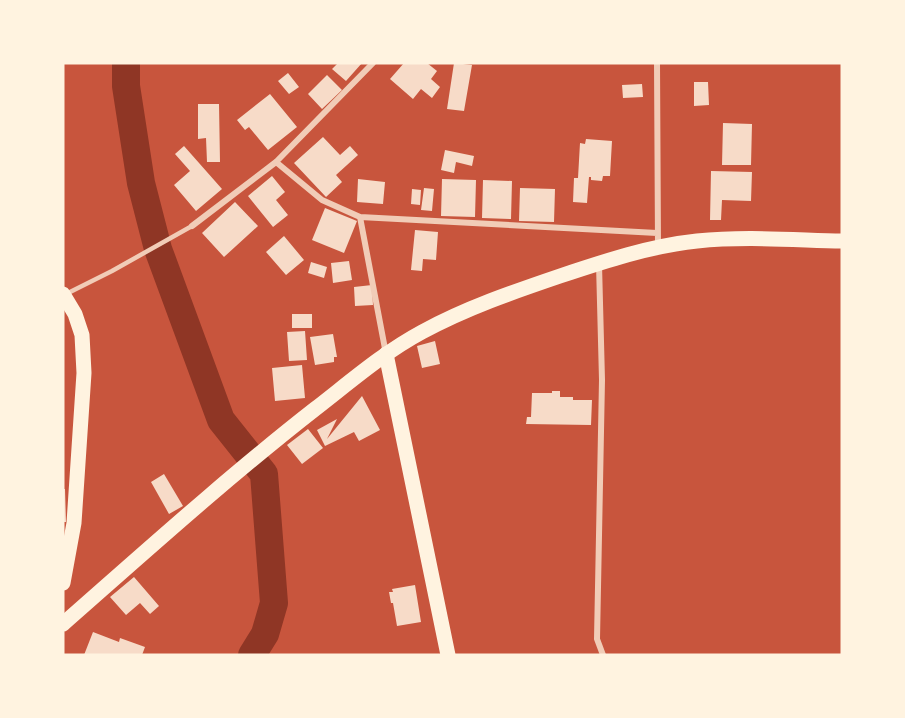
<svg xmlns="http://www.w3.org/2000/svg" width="905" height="718" font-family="Montserrat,sans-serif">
  <rect width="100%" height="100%" fill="#c8553d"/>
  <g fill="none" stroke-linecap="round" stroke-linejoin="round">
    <path stroke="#8f3625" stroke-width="28" d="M126 63V86L141 183 158 249 221 420 264 474 274 603 265 634 252 655"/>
  </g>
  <path fill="#f7dbc8" d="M338 63H362L346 81 332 69Z
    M404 63H427L437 71 431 79 440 87 432 98 421 89 413 99 390 79Z
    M454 63 472 65 464 111 447 109Z
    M288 73 299 87 289 94 278 81Z
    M327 75 342 90 322 109 308 94Z
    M694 82H708L709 105 694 106Z
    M642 84 643 97 623 98 622 85Z
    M270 94 297 127 268 150 249 127 245 130 237 120Z
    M198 104H219L220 162H207L206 138 198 139Z
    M723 123 752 124 751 165H722Z
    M323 137 340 155 350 146 358 155 336 175 342 182 326 197 294 163Z
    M586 139 612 141 610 176H603L602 181 591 180V177H589L587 203 573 202 574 178H578L580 143 585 144Z
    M184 146 222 189 196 211 174 185 190 171 175 154Z
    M445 150 474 156 472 166 456 162 454 173 441 170Z
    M711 171 752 172 751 201 722 200 721 220H710Z
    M272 176 285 192 276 200 288 215 273 227 248 196Z
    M358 179 385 182 383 204 357 202Z
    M442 179 476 180 475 217 441 216Z
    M483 180 512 181 511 219 482 218Z
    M424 188 434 189 432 211 421 210Z
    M520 188 555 189 554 222 519 221Z
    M412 189 421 190 420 205 411 204Z
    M235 202 258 226 224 257 202 233Z
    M325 208 357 221 344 253 312 240Z
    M415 230 438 232 436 260 423 259 422 271 411 270Z
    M284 236 304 260 286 275 266 252Z
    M349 261 352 280 333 283 331 263Z
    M311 262 327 267 324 278 308 273Z
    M372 285 373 305 355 306 354 287Z
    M292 314H312V328H292Z
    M305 331 307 360 289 361 287 332Z
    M333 334 337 357H334V362L315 365 310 337Z
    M435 341 440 364 422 368 417 346Z
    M302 365 305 398 275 401 272 368Z
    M552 391H560V397H573V400H592L591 425 526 424 527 417H531L532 393H552Z
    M362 396 380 430 359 441 354 432 325 446 317 430 337 419 327 439Z
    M308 429 323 448 302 464 287 445Z
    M164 474 183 506 169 514 151 482Z
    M63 489H65L66 522H63Z
    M134 577 159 606 150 614 140 603 126 615 110 597Z
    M415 585 421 622 397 626 393 603H391L389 592H393L392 589Z
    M93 632 119 642 120 638 145 647 142 655H84Z"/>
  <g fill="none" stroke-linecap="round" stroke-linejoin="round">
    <path stroke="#f1ccb7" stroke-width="4.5" d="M66 294 112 271 192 226"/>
    <path stroke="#f1ccb7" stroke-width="6" d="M657 63 658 245
      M276 162 322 200 360 217 657 233
      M360 217 386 354
      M192 226 276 162 373 63
      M599 264 602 380 597 639 603 655"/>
    <path stroke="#fff3e0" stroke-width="15" d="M63 294 75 314 82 335 84 373 74 523 63 583
      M386 354 448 655"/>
    <path stroke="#fff3e0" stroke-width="15" d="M63 624C146 551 228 477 315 409 350 382 383 353 422 332 466 308 513 292 560 276 605 261 650 246 697 241 745 236 794 240 842 241"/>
  </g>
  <rect width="905" height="718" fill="none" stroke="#fff3e0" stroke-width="129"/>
</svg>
